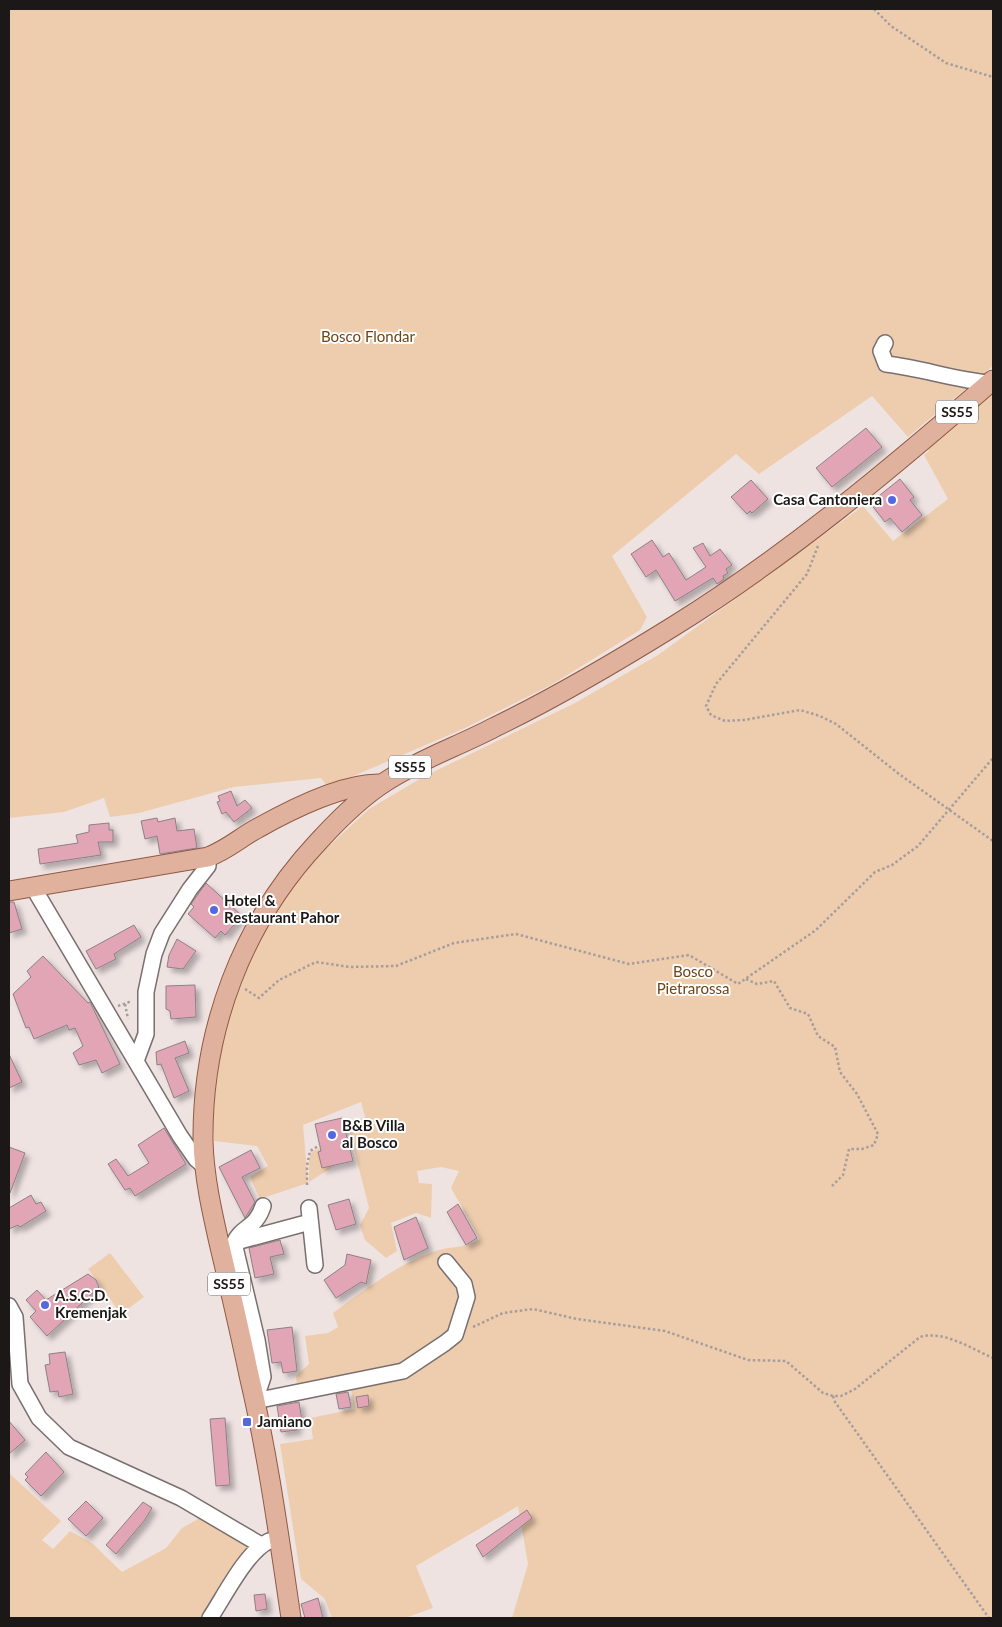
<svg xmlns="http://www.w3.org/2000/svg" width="1002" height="1627" font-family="Lato,sans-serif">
  <defs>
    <filter id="shadow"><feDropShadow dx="4.5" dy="4.5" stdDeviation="2.5" flood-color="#0004"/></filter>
  </defs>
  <rect width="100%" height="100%" fill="#efe3e2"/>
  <path fill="#eecdae" d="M9 9H993V366L908 437 872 396 759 474 736 454 612 556 647 617 640 630 551 685 463 729 328 787 321 778 234 787 139 813 110 817 104 798 64 812 9 818Z
    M993 390V1618H512L528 1564 518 1506 416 1566 433 1608 405 1618H332L325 1599 301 1579 280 1444 313 1439 310 1418 354 1409 350 1382 298 1393 296 1376 309 1364 305 1336 328 1333 338 1327 333 1313C362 1291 404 1260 439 1250 454 1246 466 1248 480 1239L451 1188 459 1171 441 1167 417 1171 419 1183 432 1184 431 1218 416 1213 391 1223 397 1251 386 1258 365 1240 360 1225 369 1208 348 1125 365 1117 361 1102 303 1125 308 1183 260 1199 250 1177 268 1166 257 1146 214 1141 213 1113 223 1033 241 975 263 928 295 882 318 856 369 809 423 777 575 703 658 655 863 506 893 541 948 499 924 455 929 451 927 448Z
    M321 1148V1151L318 1152 337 1164 309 1182V1159L312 1151Z
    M110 1253 144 1297 121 1314 88 1269Z
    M9 1473 61 1521 42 1540 53 1549 70 1531 92 1543 122 1572 166 1548 182 1528 203 1516 251 1545 202 1618H9Z"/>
  <path fill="#e1a5b6" stroke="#8c8184" filter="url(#shadow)" d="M866 428 882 447 832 487 816 468Z
    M900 479 914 497 910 500 922 515 902 532 890 518 885 522 870 503Z
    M751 480 768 499 752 513 750 511 747 514 731 497Z
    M652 540 663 557 669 553 686 580 706 567 693 548 703 543 710 556 720 549 732 565 726 569 728 573 723 576 724 579 717 584 713 578 675 601 656 570 646 577 631 554Z
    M231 791 237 806 245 800 252 808 234 822 226 812 222 814 217 802 220 801 218 796Z
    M157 818 158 822 175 818 177 831 194 829 197 848 160 854 157 836 145 839 141 821Z
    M109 823V830H113V842H98L101 855 40 864 38 849 78 843 76 835 89 832V825Z
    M206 883 242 916 225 935 221 931 215 938 188 914 194 907 191 904Z
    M9 902H14L22 929 9 933Z
    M134 925 141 937 114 954 116 959 96 969 86 951Z
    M177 939 196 951 183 969 167 967 169 955Z
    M43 956 88 1003 90 1002 120 1064 102 1073 96 1060 79 1065 73 1053 83 1046 75 1028 69 1030 67 1025 34 1039 29 1027 26 1028 13 994 31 977 27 971Z
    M195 985 196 1017 171 1019 170 1011 166 1009V986Z
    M185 1041 189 1053 175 1058 189 1091 174 1098 161 1064 157 1065 156 1052Z
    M9 1054 22 1082 9 1088Z
    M342 1118 353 1161 322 1168 318 1152 321 1151 315 1124Z
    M164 1128 186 1164 135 1196 130 1188 125 1190 108 1164 116 1159 128 1176 149 1163 138 1145Z
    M9 1147 25 1153 10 1193H9Z
    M251 1150 260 1168 242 1177 255 1202 245 1218 219 1167Z
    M31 1195 36 1204 41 1202 46 1211 20 1227 18 1225 9 1229V1208Z
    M349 1199 356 1224 336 1230 328 1205Z
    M458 1204 477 1238 466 1245 447 1212Z
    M416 1217 428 1248 404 1260 394 1227Z
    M280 1240 284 1254 270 1257 274 1274 255 1278 249 1248Z
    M347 1254 371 1260 366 1284 361 1282 336 1298 324 1280 345 1265Z
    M88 1274 96 1280 99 1287 47 1336 30 1317 36 1311 26 1300 37 1290 46 1300Z
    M292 1327 297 1371 283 1373 281 1362 272 1363 267 1330Z
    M65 1352 73 1394 59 1397 58 1391 50 1392 45 1365 50 1364 49 1354Z
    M348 1392 351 1407 339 1409 336 1394Z
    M368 1395 369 1406 358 1408 356 1397Z
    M299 1402 302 1421 296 1422 297 1430 281 1432 277 1406Z
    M225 1418 230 1485 216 1486 210 1419Z
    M9 1421 25 1440 9 1454Z
    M46 1452 64 1472 41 1496 25 1480 28 1477 25 1474Z
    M86 1501 103 1518 86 1536 68 1519Z
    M143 1502 152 1508 144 1521 116 1554 106 1545Z
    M527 1510 532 1518 483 1557 476 1545Z
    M265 1594 267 1609 256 1611 254 1595Z
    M318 1598 323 1618H305L301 1604Z"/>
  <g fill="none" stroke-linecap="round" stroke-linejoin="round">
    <g stroke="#796f6e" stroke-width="18">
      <path id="minor" d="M885 343 881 351 886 364C921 368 955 380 990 383
        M33 887 180 1136 196 1159 204 1166
        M136 1061 146 1034V992L154 954 162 933 190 889 208 866V857
        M263 1206C256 1229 241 1226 234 1243L257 1340 263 1377 255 1401 403 1371 445 1343 455 1335 467 1297 464 1284 446 1262
        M309 1208 315 1265
        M236 1242 310 1222
        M9 1306 15 1317 20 1384 39 1418 69 1447 181 1498 261 1545
        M210 1618C224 1597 246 1552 269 1541"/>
    </g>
    <g stroke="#8e5a44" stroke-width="21">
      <path id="major" d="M9 891 208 857C227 850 241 837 258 828 290 810 346 782 382 784
        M291 1618C279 1537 268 1455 249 1375 240 1332 230 1289 220 1247 212 1212 204 1177 203 1141 202 1030 242 923 318 842 338 820 360 798 385 782 420 759 459 746 495 727 557 697 616 662 674 626 788 555 892 468 993 380"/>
    </g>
    <path stroke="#a69d9c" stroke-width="2.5" stroke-dasharray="2.5 2.5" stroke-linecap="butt" d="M874 9 891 26 946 63 993 77
      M818 546 807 574 716 684 706 706 711 715 725 721 744 720 800 710 820 716 836 724 899 774 993 841
      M746 979 757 984 774 981 790 1008 808 1014 818 1036 835 1047 840 1072 857 1094 878 1134 874 1145 862 1149H849L843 1175 832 1186
      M245 989 259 998 279 980 316 962 350 967 396 966 454 943 516 934 629 964 689 955 738 984 816 930 875 872 892 865 918 846 993 758
      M125 1004 128 1019
      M118 1006 132 1001
      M307 1185V1166L310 1151 320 1145
      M473 1327 503 1313 533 1309 577 1319 665 1331 748 1360 786 1361 823 1393 833 1396H841L855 1389 920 1337C944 1330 972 1349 993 1358
      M833 1396 835 1402 989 1618"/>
    <use href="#minor" stroke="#fff" stroke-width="15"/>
    <use href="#major" stroke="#e0b19d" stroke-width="19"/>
  </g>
  <g fill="#5668df" stroke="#fff" stroke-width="2">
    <circle cx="892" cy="500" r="5"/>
    <circle cx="214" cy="910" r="5"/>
    <circle cx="332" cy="1135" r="5"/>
    <circle cx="45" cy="1305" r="5"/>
    <rect x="242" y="1417" width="10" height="10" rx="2.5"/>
  </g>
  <g text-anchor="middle" stroke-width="4" stroke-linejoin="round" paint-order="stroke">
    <g fill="#fff" stroke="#605d5d" stroke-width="1">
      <rect x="936" y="400.5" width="42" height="23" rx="4"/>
      <rect x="389" y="755.5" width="42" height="23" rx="4"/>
      <rect x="208" y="1272.5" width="42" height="23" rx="4"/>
    </g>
    <g font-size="14" font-weight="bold" fill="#1c1817">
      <text x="957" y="417">SS55</text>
      <text x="410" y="772">SS55</text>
      <text x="229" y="1289">SS55</text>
    </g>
    <g font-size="15" fill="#6f4516" stroke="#fff">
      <text x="368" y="342">Bosco Flondar</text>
      <text x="693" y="977">Bosco<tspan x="693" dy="17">Pietrarossa</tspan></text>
    </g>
    <g font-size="15" font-weight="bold" fill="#1c1817" stroke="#fff" text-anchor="start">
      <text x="882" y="505" text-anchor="end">Casa Cantoniera</text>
      <text x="224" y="906">Hotel &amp;<tspan x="224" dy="17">Restaurant Pahor</tspan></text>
      <text x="342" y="1131">B&amp;B Villa<tspan x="342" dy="17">al Bosco</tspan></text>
      <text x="55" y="1301">A.S.C.D.<tspan x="55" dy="17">Kremenjak</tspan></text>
      <text x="257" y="1427">Jamiano</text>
    </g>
  </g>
  <rect width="1002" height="1627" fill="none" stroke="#1c1817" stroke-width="20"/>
</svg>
